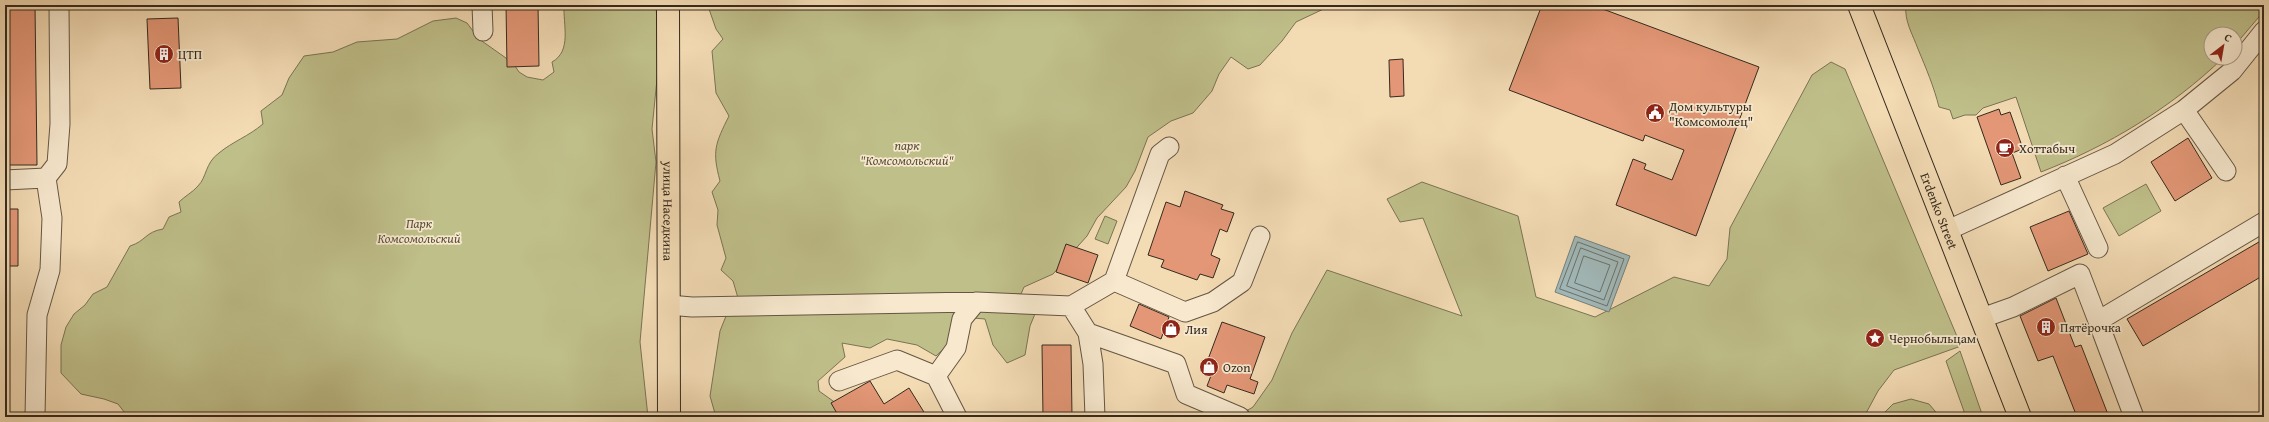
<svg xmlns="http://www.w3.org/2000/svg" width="2269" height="422" font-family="'Gentium Book Plus',serif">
  <rect width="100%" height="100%" fill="#f3dbb4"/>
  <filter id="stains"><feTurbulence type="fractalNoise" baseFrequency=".005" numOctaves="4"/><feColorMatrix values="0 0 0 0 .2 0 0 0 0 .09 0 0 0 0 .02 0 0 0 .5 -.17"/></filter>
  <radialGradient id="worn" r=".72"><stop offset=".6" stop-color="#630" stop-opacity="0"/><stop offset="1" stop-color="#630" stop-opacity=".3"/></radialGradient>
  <path fill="#bfbf8a" stroke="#7a7454" d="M564 5H656L659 59 652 129 656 162 640 342 648 417H128L118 404 104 399 81 394 61 373V345L66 327 74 314 85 305 93 294 107 287 130 246C146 241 145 232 163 229L169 217 181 212 179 202C185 196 193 192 198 186 207 177 205 163 219 153 232 142 249 136 263 124L261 111 282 95 289 78 304 56 333 52 357 42 397 39 433 21 456 18 467 23 479 39 513 63 519 72 527 77 543 80 554 72 552 62C572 51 563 25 564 5Z
    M711 5H1332L1296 22 1282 41 1260 65 1248 69 1231 57 1219 74 1212 91 1193 113 1171 121 1148 137 1135 171 1126 187 1097 218 1087 236 1053 274 1024 287 1021 294 738 298 733 281 721 270 726 258 717 225 718 210 712 192 720 181C712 151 715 144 729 116L716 93 712 51 723 39 716 29 709 9Z
    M1906 5H2264V11L2235 45V34H2211V58H2223C2171 108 2108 146 2041 172L2016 97 1983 108 1976 115H1965L1953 119 1950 110 1939 107C1934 87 1926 68 1918 49 1913 35 1904 21 1906 5Z
    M1831 62 1845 69 1961 346 1894 370 1878 391 1864 417H1236L1253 407 1272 380 1292 333 1327 270 1462 316 1423 218 1400 222 1387 199 1422 182 1518 216 1536 297 1595 317 1674 277 1709 286 1727 259 1730 228 1812 75Z
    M2146 184 2161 211 2119 236 2103 208Z
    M1105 216 1117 221 1108 244 1095 239Z
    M743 309H1037L1030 326 1025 355 1007 363 993 345 985 319 961 317 953 340 936 356 917 345 887 339 870 348 842 343 845 357 818 381 819 391 840 406 849 417H716L710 396 720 331 726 316Z
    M1960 351 1983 417H1966L1946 361Z
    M1911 399 1929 404 1940 417H1880L1893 404Z"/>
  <path fill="#a1b8b8" stroke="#757f7a" d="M1575 236 1630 256 1609 312 1555 292Z"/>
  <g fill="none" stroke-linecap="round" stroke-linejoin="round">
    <path stroke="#6a716b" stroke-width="1" d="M1578 242 1624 259 1607 306 1560 289Z
      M1581 248 1618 262 1604 300 1567 286Z
      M1584 256 1610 265 1600 292 1575 283Z"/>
  </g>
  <path fill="#e39776" stroke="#342a1e" d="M5 5H35L37 165H5Z
    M506 5H538L539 66 507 67Z
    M1542 5H1592L1759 67 1696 236 1616 205 1633 159 1646 164 1644 169 1672 180 1684 150 1645 135 1643 141 1509 90Z
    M178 18 181 88 150 89 147 19Z
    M1403 59 1404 96 1390 97 1389 60Z
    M1999 109 2001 115 2010 112 2023 149 2012 153 2021 178 2001 185 1977 117Z
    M2188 138 2212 178 2175 201 2151 162Z
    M1185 191 1223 205 1221 209 1234 213 1227 232 1220 229 1211 255 1220 259 1213 278 1200 274 1197 280 1161 267 1164 260 1148 255 1166 202 1180 207Z
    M5 209H18V266H5Z
    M2069 211 2088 254 2048 271 2030 227Z
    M2264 239V275L2143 346 2127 319Z
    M1066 244 1098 255 1088 283 1056 272Z
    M2056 298 2075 347 2081 345 2109 417H2077L2053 356 2038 361 2020 316Z
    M1139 304 1169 317 1161 339 1130 326Z
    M1222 322 1265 337 1250 379 1258 382 1254 394 1227 385 1224 393 1207 386 1212 373 1204 370Z
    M1042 345H1071L1072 417H1043Z
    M870 381 884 404 909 388 927 417H839L831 403Z"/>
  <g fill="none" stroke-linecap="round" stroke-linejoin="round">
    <g stroke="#645644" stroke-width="21">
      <path id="minor" d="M482 5 483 31
        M2184 110 2226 171
        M2065 176 2098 248
        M5 180 46 178
        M1948 230 2115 154 2184 110 2232 71 2264 31
        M1114 281 1160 154 1169 147
        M669 305 692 307 976 302 1071 306
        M1982 318 2013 307 2080 274 2098 321 2264 222
        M2098 321 2134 417
        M1088 333 1176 364 1186 394 1240 417
        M936 376 957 417
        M839 381 897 360 936 376 956 348 962 319 976 302
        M35 417 37 315 50 270 52 218 46 178 57 164 60 124 59 5
        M1095 417 1093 364 1088 333 1071 306 1114 281 1185 312 1213 302 1242 282 1260 236"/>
    </g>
    <g stroke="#342a1e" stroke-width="24">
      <g id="major">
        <path id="s1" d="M668 5 669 417"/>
        <path id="s2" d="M1859 5 2020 417"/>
      </g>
    </g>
    <use href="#minor" stroke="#f7e8ce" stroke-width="19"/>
    <use href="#major" stroke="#f3dbb4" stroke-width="22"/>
  </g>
  <defs>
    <g id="building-disc" transform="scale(1)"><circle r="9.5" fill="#8f2418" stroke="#f7e8ce"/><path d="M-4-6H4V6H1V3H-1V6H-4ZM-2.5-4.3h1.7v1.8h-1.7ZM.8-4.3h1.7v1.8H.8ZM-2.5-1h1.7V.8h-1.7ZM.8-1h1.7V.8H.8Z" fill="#fff"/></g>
    <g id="civic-disc" transform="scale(1)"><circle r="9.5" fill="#8f2418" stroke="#f7e8ce"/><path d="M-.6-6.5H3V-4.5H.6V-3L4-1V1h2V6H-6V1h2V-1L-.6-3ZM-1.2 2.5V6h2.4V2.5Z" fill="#fff"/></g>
    <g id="cafe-disc" transform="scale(1)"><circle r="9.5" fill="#8f2418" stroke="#f7e8ce"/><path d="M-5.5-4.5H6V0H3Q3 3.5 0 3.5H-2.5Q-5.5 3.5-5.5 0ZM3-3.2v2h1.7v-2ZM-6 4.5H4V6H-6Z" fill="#fff"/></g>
    <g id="shop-disc" transform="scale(1)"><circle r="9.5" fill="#8f2418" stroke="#f7e8ce"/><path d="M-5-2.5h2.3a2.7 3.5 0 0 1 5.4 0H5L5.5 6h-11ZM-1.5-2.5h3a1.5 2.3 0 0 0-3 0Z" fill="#fff"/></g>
    <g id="sight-disc" transform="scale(1)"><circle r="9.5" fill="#8f2418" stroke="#f7e8ce"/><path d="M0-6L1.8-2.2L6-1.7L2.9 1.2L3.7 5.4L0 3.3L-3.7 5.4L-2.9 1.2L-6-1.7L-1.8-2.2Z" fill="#fff"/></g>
  </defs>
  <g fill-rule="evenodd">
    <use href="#building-disc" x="164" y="54"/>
    <use href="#civic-disc" x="1655" y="113"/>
    <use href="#cafe-disc" x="2005" y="148"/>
    <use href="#building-disc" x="2046" y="327"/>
    <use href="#shop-disc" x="1171" y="329"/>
    <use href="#sight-disc" x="1875" y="338"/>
    <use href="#shop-disc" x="1209" y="367"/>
  </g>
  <g text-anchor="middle" stroke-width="3.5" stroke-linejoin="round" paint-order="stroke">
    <g font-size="13" fill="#342a1e" stroke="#f7e8ce" text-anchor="start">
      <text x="178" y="59">ЦТП</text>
      <text x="1669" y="111">Дом культуры<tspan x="1669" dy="15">"Комсомолец"</tspan></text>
      <text x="2019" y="153">Хоттабыч</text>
      <text x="2060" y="332">Пятёрочка</text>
      <text x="1185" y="334">Лия</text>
      <text x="1889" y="343">Чернобыльцам</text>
      <text x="1223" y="372">Ozon</text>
    </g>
    <g font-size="13" font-style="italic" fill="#574f39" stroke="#f7e8ce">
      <text x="907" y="150">парк<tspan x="907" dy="15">"Комсомольский"</tspan></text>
      <text x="419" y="228">Парк<tspan x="419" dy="15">Комсомольский</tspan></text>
    </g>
    <g font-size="13" fill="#342a1e" stroke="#f7e8ce">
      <text dy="5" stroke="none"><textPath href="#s1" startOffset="206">улица Наседкина</textPath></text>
      <text dy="5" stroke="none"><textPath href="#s2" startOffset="221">Erdenko Street</textPath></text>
    </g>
  </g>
  <rect width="2269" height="422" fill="none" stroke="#f3dbb4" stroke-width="20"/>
  <rect x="6" y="6" width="2257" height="410" fill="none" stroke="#342a1e" stroke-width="2"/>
  <rect x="10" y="10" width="2249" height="402" fill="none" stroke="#342a1e"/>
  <g transform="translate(2223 46) rotate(31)"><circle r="19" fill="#f7e8ce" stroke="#a99c88"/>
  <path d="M0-3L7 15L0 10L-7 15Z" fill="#8f2418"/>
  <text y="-6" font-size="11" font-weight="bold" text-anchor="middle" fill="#342a1e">С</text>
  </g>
  <rect width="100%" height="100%" filter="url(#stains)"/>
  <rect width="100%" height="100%" fill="url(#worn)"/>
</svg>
